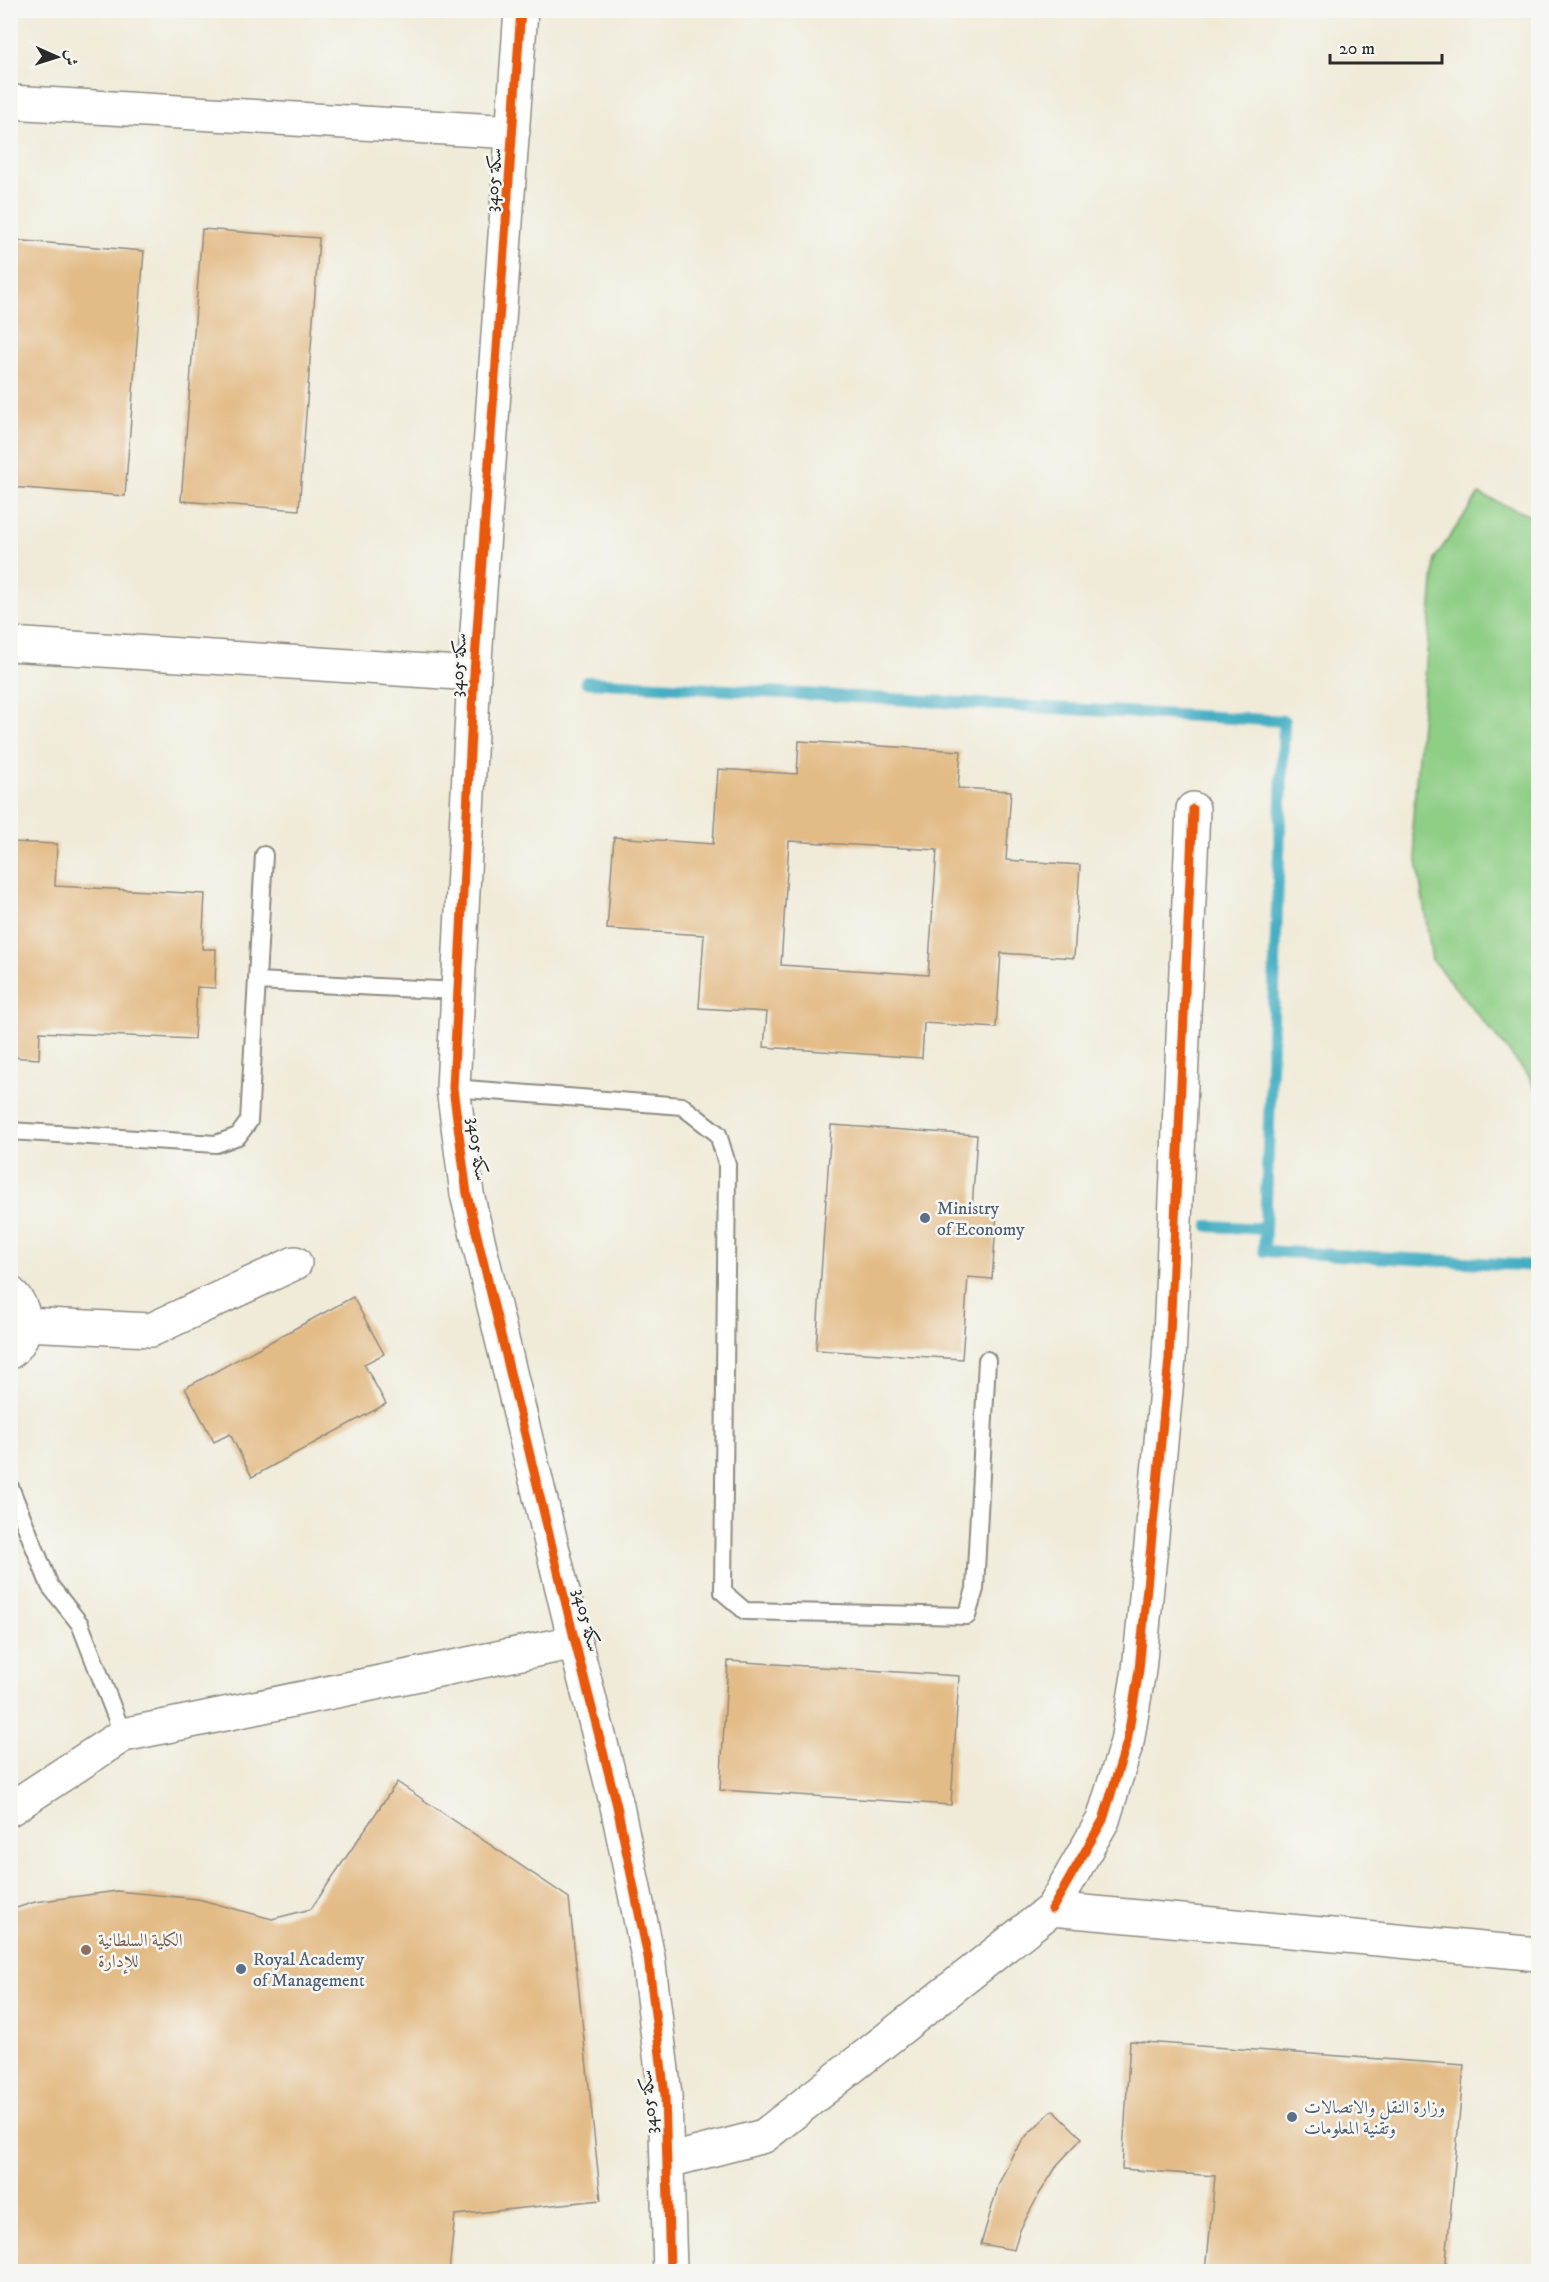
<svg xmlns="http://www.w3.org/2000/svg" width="1549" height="2282" font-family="'IM FELL DW Pica',Amiri,serif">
  <rect width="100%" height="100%" fill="#f6f6f2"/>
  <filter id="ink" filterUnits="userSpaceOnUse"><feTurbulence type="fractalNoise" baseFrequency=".0167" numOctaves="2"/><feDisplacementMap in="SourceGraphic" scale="12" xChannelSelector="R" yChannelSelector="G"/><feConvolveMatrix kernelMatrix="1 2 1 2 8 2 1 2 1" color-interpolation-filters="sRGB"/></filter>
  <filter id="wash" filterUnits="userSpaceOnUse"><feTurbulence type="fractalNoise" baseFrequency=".008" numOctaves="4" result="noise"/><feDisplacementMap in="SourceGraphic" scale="24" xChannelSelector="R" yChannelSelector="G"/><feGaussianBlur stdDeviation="1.35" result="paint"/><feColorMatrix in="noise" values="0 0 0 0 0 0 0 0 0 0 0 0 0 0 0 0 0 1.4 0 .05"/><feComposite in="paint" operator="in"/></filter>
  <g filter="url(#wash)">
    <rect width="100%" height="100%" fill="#f0ebd9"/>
    <path fill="#8ece85" stroke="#5c7c58" stroke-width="1.5" d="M1479 494 1538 519V1093L1529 1076 1432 960 1412 828 1435 558Z"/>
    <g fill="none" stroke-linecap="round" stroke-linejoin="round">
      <path stroke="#44aec3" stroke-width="12" d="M586 682 1284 721 1265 1229
        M1209 1226 1265 1229 1264 1251 1538 1266"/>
    </g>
    <g id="blocks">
      <path fill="#e3bb86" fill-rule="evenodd" d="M202 229 319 238 299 510 181 501Z
        M13 240 144 251 125 496 10 487V275Z
        M799 741 961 751 958 788 1011 791 1006 860 1080 865 1074 958 1001 953 996 1028 924 1023 922 1058 764 1047 767 1012 699 1008 704 935 607 929 614 837 713 844 718 769 797 774ZM789 841 937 850 928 975 781 965Z
        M10 842 57 844 55 886 205 894 202 949H216L215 988 197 987 194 1039 40 1032 39 1059 10 1057Z
        M831 1125 977 1135 972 1210 997 1212 992 1279 968 1277 962 1359 816 1350Z
        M353 1297 384 1354 364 1364 386 1404 252 1477 230 1434 214 1442 185 1388Z
        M728 1661 959 1676 951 1805 720 1790Z
        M397 1782 569 1898 601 2200 455 2215 449 2272H10V1910L35 1902 117 1891 198 1899 272 1919 311 1909Z
        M1130 2041 1464 2065 1445 2272H1206L1215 2176 1122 2169Z
        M1053 2110 1082 2138 1058 2164 1038 2196 1019 2232 1014 2250 981 2244 999 2183 1013 2154 1027 2135Z"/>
    </g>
  </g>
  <g filter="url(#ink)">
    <use href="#blocks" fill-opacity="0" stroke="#8e8b82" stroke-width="1.5"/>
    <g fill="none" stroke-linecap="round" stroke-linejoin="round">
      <g stroke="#8e8b82" stroke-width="20">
        <path id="service" d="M257 981 458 991
          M453 1088 682 1106 718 1134 727 1164 723 1592 745 1611 967 1616 975 1589 987 1360
          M10 1131 216 1144 238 1136 249 1121 264 855
          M10 1487 50 1586 80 1624 123 1735"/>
      </g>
      <g stroke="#8e8b82" stroke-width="36">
        <path id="minor" d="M521 10 474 674 453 1088 467 1194 575 1642 617 1806 648 1957 665 2095 670 2272
          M10 102 513 132
          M10 644 474 674
          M10 1293C28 1308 29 1337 10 1352
          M24 1324 151 1330 295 1263
          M10 1809 123 1735 575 1642
          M1052 1909 1103 1820 1127 1742 1139 1670 1169 1359 1193 809
          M668 2161 764 2136 1052 1909 1538 1954"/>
      </g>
      <use href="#service" stroke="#fff" stroke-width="16"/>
      <use href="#minor" stroke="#fff" stroke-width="33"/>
      <g stroke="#f6f6f2" stroke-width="13">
        <path id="cycleway" d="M521 10 474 674 453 1088 467 1194 575 1642 617 1806 648 1957 665 2095 670 2272
          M1052 1909 1103 1820 1127 1742 1139 1670 1169 1359 1193 809"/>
      </g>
      <use href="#cycleway" stroke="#e8590c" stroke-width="9"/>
    </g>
  </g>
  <g fill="#5c6f8a" stroke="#f6f6f2" stroke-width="2">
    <circle cx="925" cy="1218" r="6"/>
    <circle cx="241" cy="1969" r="6"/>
    <circle cx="1292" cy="2117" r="6"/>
  </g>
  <circle fill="#8d6e63" stroke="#f6f6f2" stroke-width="2" cx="86" cy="1950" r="6"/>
  <g text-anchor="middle" stroke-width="5" stroke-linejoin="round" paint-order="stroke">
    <g font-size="18" fill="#2b2b2b" stroke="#f6f6f2">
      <text transform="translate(493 180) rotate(-86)" y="6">سكة 3405</text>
      <text transform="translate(458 665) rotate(-86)" y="6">سكة 3405</text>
      <text transform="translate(478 1149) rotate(83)" y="6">سكة 3405</text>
      <text transform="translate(587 1620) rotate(76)" y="6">سكة 3405</text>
      <text transform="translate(648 2102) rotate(-95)" y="6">سكة 3405</text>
    </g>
    <g font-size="18" fill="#4e5e75" stroke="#f6f6f2" text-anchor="start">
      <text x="937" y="1214">Ministry<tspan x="937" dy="21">of Economy</tspan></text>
      <text x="253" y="1965">Royal Academy<tspan x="253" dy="21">of Management</tspan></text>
      <text x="1304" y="2113">وزارة النقل والاتصالات<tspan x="1304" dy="21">وتقنية المعلومات</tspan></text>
    </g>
    <g font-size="18" fill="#785e54" stroke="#f6f6f2" text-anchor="start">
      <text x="98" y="1946">الكلية السلطانية<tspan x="98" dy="21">للإدارة</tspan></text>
    </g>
  </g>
  <rect width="1549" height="2282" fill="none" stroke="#f6f6f2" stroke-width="36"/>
  <g transform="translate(57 57) rotate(93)" stroke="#f6f6f2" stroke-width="4.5" paint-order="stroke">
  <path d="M0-4.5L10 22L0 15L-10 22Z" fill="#2b2b2b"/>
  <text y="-9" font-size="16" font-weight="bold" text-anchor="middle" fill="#2b2b2b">ش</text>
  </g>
  <path d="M1330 54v9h112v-9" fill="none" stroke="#2b2b2b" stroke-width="3"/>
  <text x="1339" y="54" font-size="18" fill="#2b2b2b" stroke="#f6f6f2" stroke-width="4.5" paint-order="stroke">20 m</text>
</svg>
